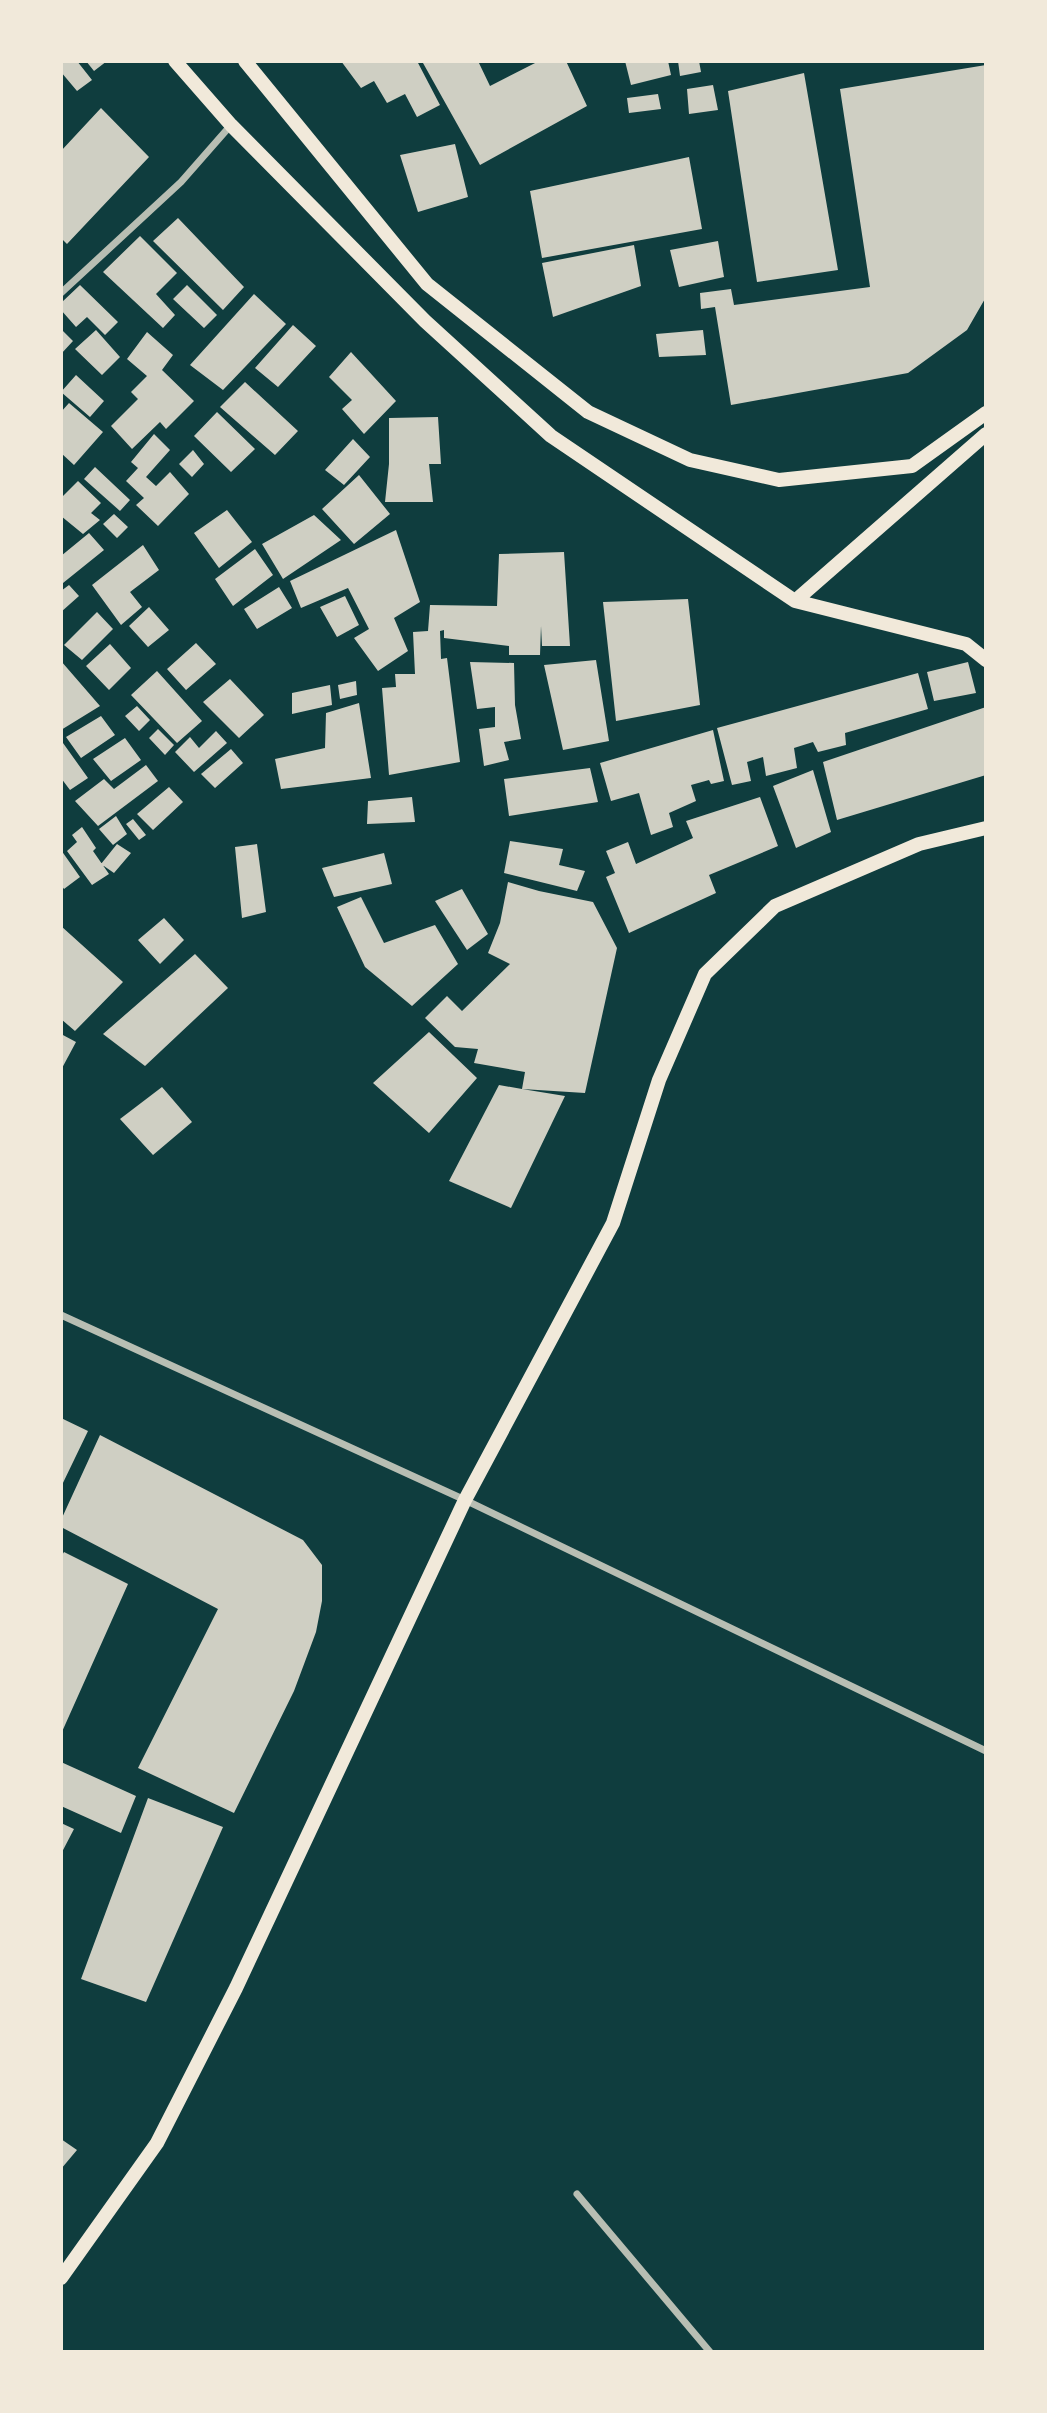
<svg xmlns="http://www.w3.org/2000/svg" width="1047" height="2413" font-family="'Space Grotesk',sans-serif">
  <rect width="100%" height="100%" fill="#0f3d3e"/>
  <path fill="#cfcfc3" d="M61 61H77L92 80 77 91 61 72Z
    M86 61H107L94 71Z
    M341 61H417L440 105 417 117 405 94 387 103 374 81 361 88Z
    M427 61H478L490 86 539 61H566L587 106 480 165 423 63Z
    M625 61H668L671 75 631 85Z
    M678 61H699L701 72 680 76Z
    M986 65V297L967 330 908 373 731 405 715 307 701 309 700 293 731 289 734 305 870 287 840 89Z
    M804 73 838 270 757 282 728 91Z
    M713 85 718 110 689 114 687 89Z
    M658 94 661 109 629 113 627 98Z
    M101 108 149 157 67 244 61 238V151Z
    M455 144 468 197 418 212 400 155Z
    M689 157 702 229 542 258 530 191Z
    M178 218 244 287 223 310 153 241Z
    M140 236 177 273 156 294 175 315 163 328 103 272Z
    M718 241 724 277 679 287 670 250Z
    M634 245 641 286 553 317 542 263Z
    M80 285 118 322 105 335 87 317 76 327 61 310V303Z
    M187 285 217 315 204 328 173 299Z
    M254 294 286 324 223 390 190 365Z
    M293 325 316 346 278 387 255 368Z
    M61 329 73 341 61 354Z
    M96 330 120 357 102 375 75 349Z
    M703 330 706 355 659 357 656 334Z
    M147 332 173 355 162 370 194 401 166 429 160 422 132 449 111 426 138 399 131 392 147 376 127 359Z
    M351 352 396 401 364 434 342 409 352 400 329 377Z
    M76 375 104 401 90 417 61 392Z
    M245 382 298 431 275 455 220 407Z
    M69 403 103 432 74 465 61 453V412Z
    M217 412 255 449 231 472 194 436Z
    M438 417 441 464H429L433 502H385L389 464V418Z
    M154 434 170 450 146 477 156 486 170 472 189 494 158 526 136 505 144 498 126 481 138 468 131 462Z
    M353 439 370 457 344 485 325 470Z
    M193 450 204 464 192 477 179 464Z
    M95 467 130 500 120 511 84 479Z
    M359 475 390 514 354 544 322 509Z
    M78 481 101 503 91 513 100 520 83 534 61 516V498Z
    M227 510 252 542 219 568 194 533Z
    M114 514 128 527 117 538 103 524Z
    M314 515 341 540 283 579 262 544Z
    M396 530 420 602 394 618 408 651 378 671 354 638 369 629 348 588 301 608 290 581Z
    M89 533 104 550 63 583 61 581V556Z
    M143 545 159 570 130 592 142 607 121 625 92 585Z
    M255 549 273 575 233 606 215 579Z
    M564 552 570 646H542L541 626 540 655H509V646L444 638V630L440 631 441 659 447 658 460 762 389 775 382 688 396 687 395 674H415L413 632 428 631 430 605 497 606 499 554Z
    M69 585 79 596 61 612V591Z
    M279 587 292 608 257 629 244 609Z
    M345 596 359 625 337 637 320 607Z
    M688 599 700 705 616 721 603 602Z
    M149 607 169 630 148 647 129 626Z
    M97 612 113 629 82 660 64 645Z
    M196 643 216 664 186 690 167 669Z
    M110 644 131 668 109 690 86 666Z
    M596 660 609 741 563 750 544 665Z
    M61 661 100 706 61 730Z
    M470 662 514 663 515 705 521 739 504 742 509 760 484 766 479 729 495 727V707L477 709Z
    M968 662 976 693 934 701 927 672Z
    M157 671 202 721 177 743 131 695Z
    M918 673 928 709 845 733 846 745 818 752 813 742 794 748 797 768 766 776 763 757 747 762 751 781 732 785 717 728Z
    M230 679 264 715 239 738 203 702Z
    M356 681 357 695 340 699 338 685Z
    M330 685 332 705 292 714V693Z
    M359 703 371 778 281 789 275 759 325 748 326 713Z
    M137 706 150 720 139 731 125 716Z
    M986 707V775L837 820 823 762Z
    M101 716 115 735 81 758 66 737Z
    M158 729 174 745 165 755 149 738Z
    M713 730 724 781 711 784 709 780 691 785 696 801 669 813 673 827 651 835 639 793 611 801 600 763Z
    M216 731 227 743 194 772 175 752 190 737 199 748Z
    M125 738 141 760 111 781 93 759Z
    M63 743 88 778 70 790 61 778V744Z
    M231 749 243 763 215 788 201 774Z
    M146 765 158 781 98 826 75 801 104 779 114 789Z
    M590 768 598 802 509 816 504 779Z
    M813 770 831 832 796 848 773 786Z
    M169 787 183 802 153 830 137 814Z
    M412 797 415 822 367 824 368 801Z
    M760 797 778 846 709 875 716 893 629 933 606 877 615 873 606 851 628 842 636 864 693 838 686 821Z
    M116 816 127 834 113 845 99 829Z
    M133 819 146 835 139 840 126 824Z
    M82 827 96 848 93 851 109 874 92 885 67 851 77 842 72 835Z
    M510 841 563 849 559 865 585 871 577 891 504 873Z
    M117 844 131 853 114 873 101 864Z
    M257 844 266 912 242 918 235 847Z
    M61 850 80 877 64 889 61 885Z
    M384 853 392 884 334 897 322 868Z
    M508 882 539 891 593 902 617 948 585 1093 522 1089 565 1096 511 1208 449 1181 499 1085 522 1089 525 1072 474 1063 478 1049 455 1047 425 1018 447 996 462 1011 510 964 488 953 500 923Z
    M462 889 488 934 467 950 435 901Z
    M361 897 384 943 435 925 458 964 412 1006 365 967 337 907Z
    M164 918 184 940 160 964 138 940Z
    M61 926 123 982 75 1031 61 1019Z
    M195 954 228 988 145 1066 103 1034Z
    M429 1032 477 1078 429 1133 373 1083Z
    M61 1034 76 1042 61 1070Z
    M162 1087 192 1122 153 1155 120 1119Z
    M61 1418 88 1431 61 1487Z
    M100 1435 303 1540 322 1565V1601L316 1632 294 1691 234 1813 138 1768 218 1609 61 1527V1520Z
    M64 1552 128 1584 61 1734V1557Z
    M61 1762 136 1796 121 1833 61 1806Z
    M148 1798 223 1827 146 2002 81 1979Z
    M61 1823 74 1829 61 1854Z
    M61 2139 77 2150 61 2169Z"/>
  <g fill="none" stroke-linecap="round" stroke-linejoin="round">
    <path stroke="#b8beb3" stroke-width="7" d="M61 293 181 182 231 125
      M61 1315 465 1500 986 1751
      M577 2194 710 2352"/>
    <path stroke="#f1e9da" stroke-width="14" d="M175 61 231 125 425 321 551 436 795 601 966 644 986 660
      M245 61 427 284 588 412 690 460 779 480 912 466 986 413
      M795 601 986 434
      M61 2278 157 2143 236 1988 465 1500 613 1223 659 1080 705 974 775 906 919 844 986 828"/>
  </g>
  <rect width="1047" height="2413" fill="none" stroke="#f1e9da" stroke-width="126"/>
</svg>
